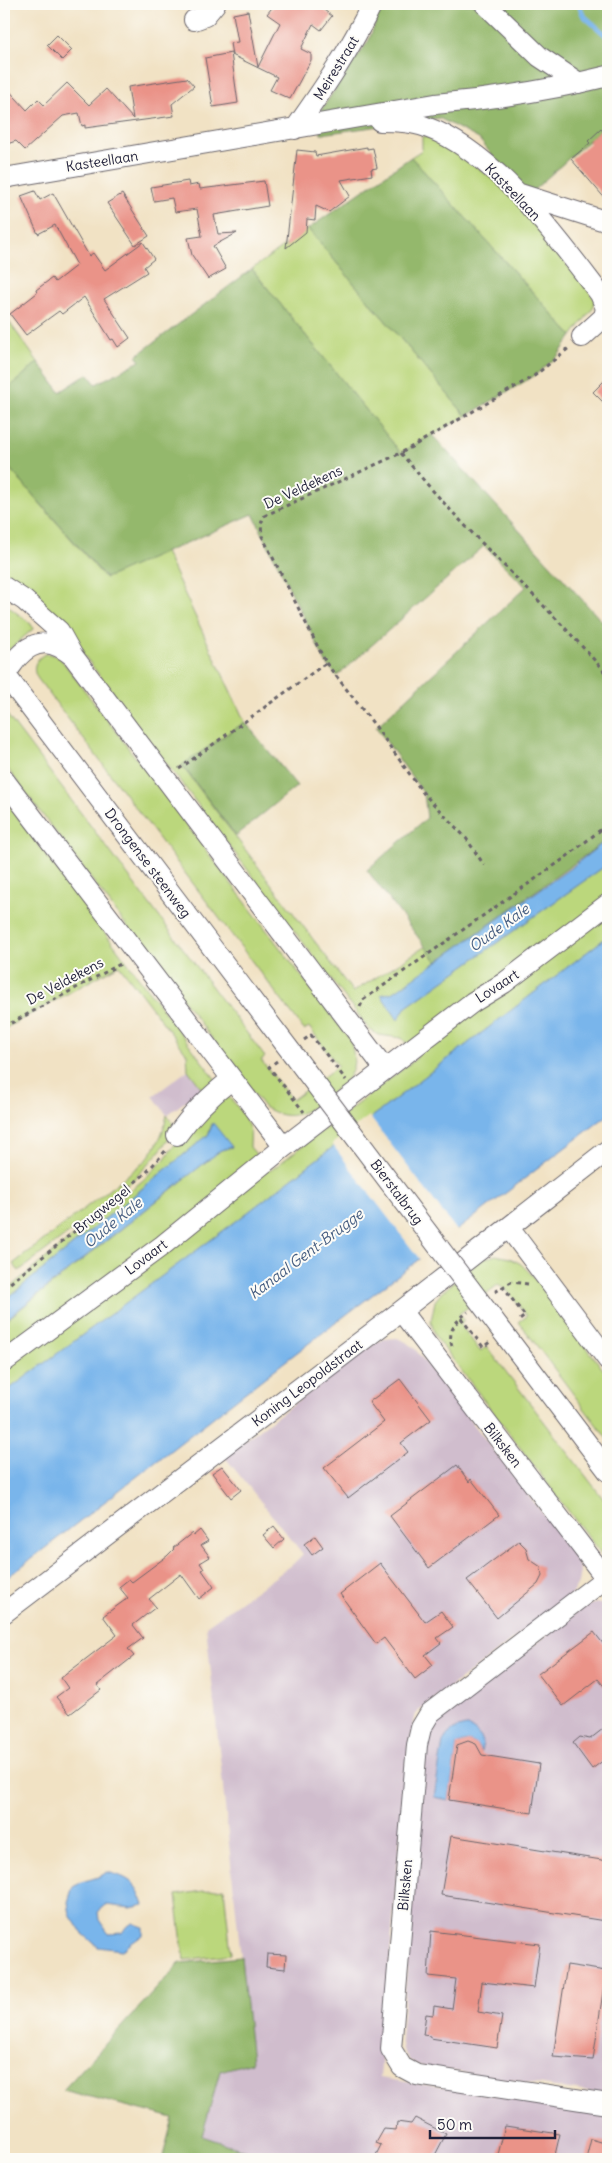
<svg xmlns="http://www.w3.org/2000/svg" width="612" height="2163" font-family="Delius,sans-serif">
  <rect width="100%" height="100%" fill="#fdfcf7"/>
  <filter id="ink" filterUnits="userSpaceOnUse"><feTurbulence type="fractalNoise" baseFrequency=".02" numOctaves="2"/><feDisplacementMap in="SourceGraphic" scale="10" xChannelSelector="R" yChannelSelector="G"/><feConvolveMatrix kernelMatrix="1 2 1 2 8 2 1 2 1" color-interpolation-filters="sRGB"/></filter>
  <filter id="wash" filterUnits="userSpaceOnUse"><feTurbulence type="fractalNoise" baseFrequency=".0096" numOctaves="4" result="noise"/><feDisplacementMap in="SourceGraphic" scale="20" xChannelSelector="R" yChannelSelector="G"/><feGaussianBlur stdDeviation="1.12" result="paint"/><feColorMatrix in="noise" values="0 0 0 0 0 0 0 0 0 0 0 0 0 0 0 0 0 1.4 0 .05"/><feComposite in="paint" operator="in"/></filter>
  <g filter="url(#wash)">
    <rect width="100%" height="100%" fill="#f1e2c4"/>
    <path fill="#d0bdcd" d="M188 1070 202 1089 167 1115 153 1096Z
      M397 1338 406 1342 415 1349 575 1555 580 1571 578 1583 571 1595 416 1713 406 1762 380 2078 608 2112V2159H276L201 2139 220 2071 252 2062 206 1626 292 1565 303 1554 224 1456 374 1344 384 1339Z
      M596 1603 608 1606V2095L420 2066 409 2060 403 2050 401 2038 426 1743 433 1724 582 1608Z"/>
    <path fill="#bbd77c" stroke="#6e7c5c" d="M422 136 444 141 504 188 595 299 593 308 572 336 411 157 422 150Z
      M308 229 466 416 401 453 252 269Z
      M4 315 38 362 4 392Z
      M4 462 105 578 165 552 245 722 182 766 353 992 426 946 437 962 394 992 381 995 398 1019 405 1008 608 864V936L239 1219 4 1393V1322L221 1150 232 1147 212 1124 208 1135 4 1301V1292L142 1181 164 1160 182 1134 203 1119 205 1105 223 1094C234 1098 247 1119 250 1131 251 1136 250 1142 250 1147L270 1171 417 1058 402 1038 378 1035 369 1029 64 629 4 581Z
      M4 603 31 624 33 629 9 650 4 643Z
      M45 654H50L60 658 350 1040C354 1052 356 1064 350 1075 345 1084 335 1090 327 1096 305 1113 291 1124 264 1107L4 764V711L265 1057 261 1060 292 1100 338 1066 309 1027 304 1030 38 679C31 669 35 659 45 654Z
      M4 799 216 1080 206 1094 188 1070 187 1054 119 965 4 1029Z
      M167 1115 176 1128C142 1184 71 1230 19 1271L13 1264 143 1163C156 1149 163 1135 167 1115Z
      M496 1255 510 1258 521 1264 535 1278 608 1376V1440L519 1322 527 1316 506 1289 504 1290 499 1284 459 1314 464 1320 460 1324 480 1351 487 1347 608 1505V1563L435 1336 431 1321 435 1301 442 1292 482 1259Z
      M224 1888 231 1954 184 1960 176 1895Z"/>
    <path fill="#94b86c" stroke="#5b6d54" d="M382 4H608V123L526 197 479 139 439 118 321 134 319 113 369 40Z
      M411 157 572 336 557 357 534 376 466 416 308 229Z
      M252 269 401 453 432 435 608 628V839L437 962 367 870 427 818 424 794 376 727 526 587 484 546 337 676 326 663 253 514 106 578 4 462V392L38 362 60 392 88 374 96 384 140 361 136 356Z
      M245 722 297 786 236 836 182 765Z
      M241 1957 252 2062 220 2071 202 2136 246 2151 238 2159H168L163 2156 173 2118 63 2090 180 1963Z"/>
    <path fill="#79b5eb" stroke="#4e6c93" d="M608 839V864L405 1008 398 1020 381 995 394 992 572 867Z
      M608 936V1115L283 1363 4 1580V1393L239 1219Z
      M213 1123 232 1147 221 1150 4 1321V1301L208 1135Z
      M466 1726C475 1730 479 1734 483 1742L481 1752C476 1741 467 1738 457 1745L449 1800 434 1797 443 1742C448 1732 455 1728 466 1726Z
      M107 1872C130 1878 136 1882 144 1905L131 1908 106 1905 98 1912 99 1920 109 1934 122 1933 126 1927 133 1923 143 1927V1935L122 1950 98 1947 81 1932 70 1915 68 1902 73 1886C84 1879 97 1880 107 1872Z"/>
    <path fill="#f1e2c4" d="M369 1116 458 1232 421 1261 332 1144Z"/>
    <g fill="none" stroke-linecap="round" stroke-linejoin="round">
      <path stroke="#79b5eb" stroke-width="5" d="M579 4 583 15 608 37"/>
    </g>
    <g id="blocks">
      <path fill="#ea9388" d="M275 4H316L332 16 321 30 313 24 301 49 311 54V60L290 99 270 90 277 77 232 55 230 43 238 42 233 14 248 11 258 67 280 23 267 14Z
        M57 35 72 50 62 60 47 45Z
        M231 53 238 103 213 107 205 58Z
        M187 78 194 86 172 104 174 116 85 128V125L82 126 79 113 63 116 25 150 16 141 4 145V85L27 110 38 99 44 105 67 83 89 105 106 89 133 119 128 87Z
        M601 129 608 137V202L571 159 590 143 588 141Z
        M367 147V149L373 148 377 168 371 169 372 175 341 180 350 196 329 212 316 206 315 220 307 219 306 232 286 248 297 150 315 152 316 156Z
        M188 181 189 186 199 184 200 189 264 181 268 206 214 215 218 234 237 233 213 246 226 269 208 279 192 255 188 238 202 236 197 209 175 212 172 198 154 201 151 187Z
        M35 191 40 200 53 193 89 256 93 253 105 270 143 242 154 259 144 267 147 272 104 299 130 338 118 347 113 339 111 340 84 297 62 314 59 311 26 335 10 314 37 293 36 290 52 278 55 282 77 265 55 225 38 234 21 196Z
        M122 194 149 236 135 245 107 203Z
        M608 377V407L593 392Z
        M400 1379 431 1420 401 1443 408 1452 348 1498 324 1468 384 1422 369 1402Z
        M457 1465 469 1482 471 1479 499 1515 429 1568 390 1516Z
        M222 1466 241 1490 231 1498 212 1473Z
        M274 1526 284 1539 274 1548 263 1535Z
        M200 1530 208 1541 201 1545 210 1557 200 1563 204 1569 202 1570 214 1587 199 1599 181 1574 149 1599 156 1607 133 1625 143 1638 128 1649 134 1656 97 1685 101 1690 70 1714 56 1697 68 1688 61 1678 117 1635 103 1616 128 1598 119 1587 129 1579 132 1582 167 1556 174 1549 173 1548 192 1533 193 1536Z
        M315 1536 323 1547 312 1555 304 1544Z
        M519 1541 526 1548 529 1559 541 1567 542 1576 538 1584 497 1618 467 1580Z
        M380 1563 425 1622 441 1611 453 1627 437 1638 441 1643 425 1655 433 1665 415 1679 384 1638 376 1644 340 1594Z
        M594 1632 608 1650V1691L598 1679 563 1706 538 1674Z
        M608 1725V1757L592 1769 573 1743 580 1737 590 1739Z
        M468 1741 476 1744 482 1755 539 1764 532 1813 449 1800 457 1745Z
        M451 1836 608 1861V1900L605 1921 441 1895Z
        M431 1931 540 1944 534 1988 482 1982 478 2012 502 2016 497 2048 430 2038V2036L423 2035 426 2014 433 2015 434 2006 452 2009 456 1979 428 1976Z
        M267 1954 286 1955 285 1969 266 1967Z
        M567 1965 606 1971 593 2060 553 2057Z
        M415 2118 446 2134 433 2159H374L381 2145 376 2143 384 2129 396 2130 397 2122 411 2124Z
        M505 2126 560 2134 554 2159H497Z
        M591 2139 608 2144V2159H586Z"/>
    </g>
  </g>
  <g filter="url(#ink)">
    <use href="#blocks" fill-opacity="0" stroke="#6a656b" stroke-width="1"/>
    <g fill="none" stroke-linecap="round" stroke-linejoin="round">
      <g stroke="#6a656b" stroke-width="22">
        <path id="minor" d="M485 4 540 57 579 83
          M194 20 205 16 215 4
          M380 121C394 121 413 122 426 127 495 152 556 236 600 294L606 308 604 317 582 337
          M295 129C324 88 350 50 372 4
          M4 178 435 104C494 99 551 90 608 76
          M517 193 608 222
          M4 587 24 600 59 631 73 656 385 1069
          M4 673 292 1053
          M4 675C9 670 13 663 18 657 37 637 54 641 73 656
          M4 780 284 1147
          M177 1135C193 1112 210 1096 232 1079
          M509 1228 608 1360
          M401 1311 608 1581
          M502 1331 608 1471
          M4 1362 163 1245 284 1147 473 1002 504 983 608 904
          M606 1578 430 1713 421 1728 417 1745 391 2049 402 2067 417 2075 608 2104
          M4 1613 401 1311 608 1150"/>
      </g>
      <path stroke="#6a656b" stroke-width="3" stroke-dasharray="4 4" stroke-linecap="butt" d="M401 453C465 533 543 599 608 676
        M326 663 376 727 424 794 466 838 484 865
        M179 769 326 663 262 536 261 524 264 516 401 453 534 376 570 347
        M360 1007 363 1000 565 858 608 824
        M4 1027 122 963
        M304 1040 311 1035 346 1080
        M277 1061 269 1067 304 1112
        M502 1286 525 1316 517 1322
        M4 1288 106 1206 146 1173 167 1149
        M495 1292 511 1282 528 1284
        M461 1318 483 1347 490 1342
        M452 1346C447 1331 456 1321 468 1312"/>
      <use href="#minor" stroke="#fff" stroke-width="20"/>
      <g stroke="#6a656b" stroke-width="22" stroke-linecap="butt">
        <path id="minor-bridge" d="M292 1053 502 1331"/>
      </g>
      <use href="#minor-bridge" stroke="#fff" stroke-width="20"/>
    </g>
  </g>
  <g text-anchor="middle" stroke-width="4" stroke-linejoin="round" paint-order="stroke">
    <g font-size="14" fill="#22223b" stroke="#fdfcf7">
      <text transform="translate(336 68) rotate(-58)" y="5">Meirestraat</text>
      <text transform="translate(102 161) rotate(-9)" y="5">Kasteellaan</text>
      <text transform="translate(513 192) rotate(46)" y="5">Kasteellaan</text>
      <text transform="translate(303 487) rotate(-25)" y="5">De Veldekens</text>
      <text transform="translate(148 863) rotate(53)" y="5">Drongense steenweg</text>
      <text transform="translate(65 981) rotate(-28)" y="5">De Veldekens</text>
      <text transform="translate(497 986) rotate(-33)" y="5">Lovaart</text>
      <text transform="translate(397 1192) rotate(53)" y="5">Bierstalbrug</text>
      <text transform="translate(102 1209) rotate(-39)" y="5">Brugwegel</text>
      <text transform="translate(146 1257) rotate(-37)" y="5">Lovaart</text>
      <text transform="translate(307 1383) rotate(-37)" y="5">Koning Leopoldstraat</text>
      <text transform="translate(503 1445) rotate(52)" y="5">Bilksken</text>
      <text transform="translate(405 1885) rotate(-85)" y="5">Bilksken</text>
    </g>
    <g font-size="15" font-style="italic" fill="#455d81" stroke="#fdfcf7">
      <text transform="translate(499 928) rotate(-36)" y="5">Oude Kale</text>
      <text transform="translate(113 1223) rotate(-39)" y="5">Oude Kale</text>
      <text transform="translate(306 1254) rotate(-37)" y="5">Kanaal Gent-Brugge</text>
    </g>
  </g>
  <rect width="612" height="2163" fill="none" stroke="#fdfcf7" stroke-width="20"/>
  <path d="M430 2130v8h125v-8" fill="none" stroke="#22223b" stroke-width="2.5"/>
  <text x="437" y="2130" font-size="15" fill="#22223b" stroke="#fdfcf7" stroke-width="4" paint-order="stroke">50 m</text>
</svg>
